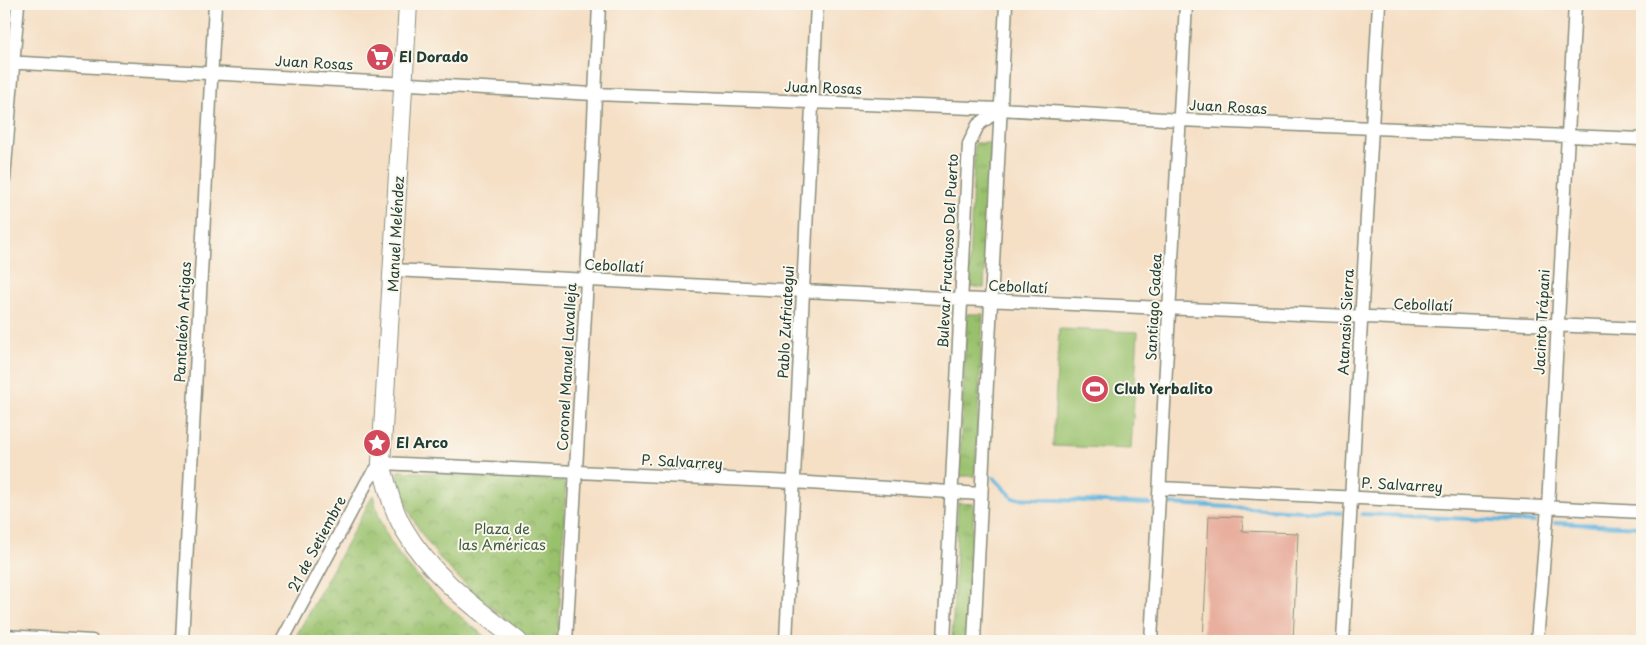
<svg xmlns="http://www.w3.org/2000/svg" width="1646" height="645" font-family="'Playpen Sans',sans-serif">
  <defs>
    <pattern id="grass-tufts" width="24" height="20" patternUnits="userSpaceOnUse" patternTransform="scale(1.25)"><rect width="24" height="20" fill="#99c16c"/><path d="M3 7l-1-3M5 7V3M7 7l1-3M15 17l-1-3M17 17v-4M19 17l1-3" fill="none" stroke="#7c9e5a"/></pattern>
    <pattern id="park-crowns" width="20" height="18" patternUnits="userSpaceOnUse" patternTransform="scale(1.25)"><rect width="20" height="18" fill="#99c16c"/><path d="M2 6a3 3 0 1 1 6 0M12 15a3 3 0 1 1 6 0" fill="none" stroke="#7c9e5a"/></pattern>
  </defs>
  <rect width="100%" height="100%" fill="#fbf7ec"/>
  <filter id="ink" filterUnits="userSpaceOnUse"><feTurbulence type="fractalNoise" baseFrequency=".02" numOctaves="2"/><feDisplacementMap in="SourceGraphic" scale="10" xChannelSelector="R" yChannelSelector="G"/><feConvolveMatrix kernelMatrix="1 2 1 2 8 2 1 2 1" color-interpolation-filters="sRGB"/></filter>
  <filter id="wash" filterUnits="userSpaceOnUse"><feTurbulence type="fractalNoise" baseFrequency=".0096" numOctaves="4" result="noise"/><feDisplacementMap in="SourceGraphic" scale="20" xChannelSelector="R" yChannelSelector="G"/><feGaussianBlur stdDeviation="1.12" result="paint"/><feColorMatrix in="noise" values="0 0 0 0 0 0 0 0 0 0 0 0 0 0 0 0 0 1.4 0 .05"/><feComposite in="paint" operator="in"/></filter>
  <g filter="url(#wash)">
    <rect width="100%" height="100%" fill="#f5dfc5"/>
    <path fill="url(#grass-tufts)" stroke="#5c7f50" d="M975 143H991L984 288 968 287Z
      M967 314H983L975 476H959Z
      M958 503 974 504 967 641H952Z"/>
    <path fill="url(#park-crowns)" stroke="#5c7f50" d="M398 471 563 481 566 487 558 641H532C483 599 422 558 403 493 401 486 397 479 398 471Z
      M373 495C376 506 379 518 384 529 403 572 454 611 490 641L294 640Z"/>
    <path fill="#99c16c" stroke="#5c7f50" d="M1059 329 1138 332 1131 449 1053 446Z"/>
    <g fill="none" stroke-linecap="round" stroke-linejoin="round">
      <path stroke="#64b6df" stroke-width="4" d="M994 478 1013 498 1150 504
        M1171 504 1341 513
        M1362 514 1534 522
        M1555 523 1642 527"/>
    </g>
    <g id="blocks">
      <path fill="#e8af9e" d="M1209 516 1243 517 1242 531 1298 533 1293 641H1203Z"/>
    </g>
  </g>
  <g filter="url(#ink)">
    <use href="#blocks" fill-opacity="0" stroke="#8a8e7c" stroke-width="1"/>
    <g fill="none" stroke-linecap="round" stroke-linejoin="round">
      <g stroke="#8a8e7c" stroke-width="15">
        <path id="street" d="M4 62 594 94 1000 109 1180 120 1642 139
          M4 179 18 4
          M393 270 960 299 1642 329
          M1160 488 1642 512
          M4 636 92 641
          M182 641 215 4
          M282 641 368 480 381 463 793 482 981 494
          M566 641 587 280 599 4
          M786 641 817 4
          M944 641 969 144 978 125 1000 109
          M974 641 1006 4
          M1151 641 1186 4
          M1343 641 1379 4
          M1537 641 1548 507 1575 4"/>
      </g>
      <g stroke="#8a8e7c" stroke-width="20">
        <path id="secondary" d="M408 4 381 463C387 485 392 509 404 529 431 576 476 608 518 641"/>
      </g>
      <use href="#street" stroke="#fff" stroke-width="12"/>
      <use href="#secondary" stroke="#fff" stroke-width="18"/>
    </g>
  </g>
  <defs>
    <g id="supermarket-disc" transform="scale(1.4375)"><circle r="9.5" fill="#d1495b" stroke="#fbf7ec"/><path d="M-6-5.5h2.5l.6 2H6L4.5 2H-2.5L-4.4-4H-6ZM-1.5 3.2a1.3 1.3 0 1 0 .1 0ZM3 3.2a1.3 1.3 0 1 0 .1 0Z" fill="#fff"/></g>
    <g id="stadium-disc" transform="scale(1.4375)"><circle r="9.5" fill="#d1495b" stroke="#fbf7ec"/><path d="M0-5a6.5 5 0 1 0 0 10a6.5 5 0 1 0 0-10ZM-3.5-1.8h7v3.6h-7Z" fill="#fff"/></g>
    <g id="sight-disc" transform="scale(1.4375)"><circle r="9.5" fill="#d1495b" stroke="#fbf7ec"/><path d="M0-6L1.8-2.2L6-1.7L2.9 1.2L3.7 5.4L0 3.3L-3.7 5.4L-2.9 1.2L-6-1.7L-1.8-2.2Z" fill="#fff"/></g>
  </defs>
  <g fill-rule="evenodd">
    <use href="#supermarket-disc" x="380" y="57"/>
    <use href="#stadium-disc" x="1095" y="389"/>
    <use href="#sight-disc" x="377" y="443"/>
  </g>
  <g text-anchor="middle" stroke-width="4" stroke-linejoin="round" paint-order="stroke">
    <g font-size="14" font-weight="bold" fill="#1f3d34" stroke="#fbf7ec" text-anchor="start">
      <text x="399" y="62">El Dorado</text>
      <text x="1114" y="394">Club Yerbalito</text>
      <text x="396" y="448">El Arco</text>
    </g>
    <g font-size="14" fill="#1f3d34" stroke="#fbf7ec">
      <text transform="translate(314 63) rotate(3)" y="5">Juan Rosas</text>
      <text transform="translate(823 88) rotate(2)" y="5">Juan Rosas</text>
      <text transform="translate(1228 107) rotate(3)" y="5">Juan Rosas</text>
      <text transform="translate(396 234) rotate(-87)" y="5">Manuel Meléndez</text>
      <text transform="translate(948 251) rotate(-87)" y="5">Bulevar Fructuoso Del Puerto</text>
      <text transform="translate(614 266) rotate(3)" y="5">Cebollatí</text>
      <text transform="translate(1018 287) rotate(3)" y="5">Cebollatí</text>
      <text transform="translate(1423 305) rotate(2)" y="5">Cebollatí</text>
      <text transform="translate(1154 307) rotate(-87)" y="5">Santiago Gadea</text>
      <text transform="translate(183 322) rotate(-87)" y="5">Pantaleón Artigas</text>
      <text transform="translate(786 322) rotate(-87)" y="5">Pablo Zufriategui</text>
      <text transform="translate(1346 322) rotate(-87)" y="5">Atanasio Sierra</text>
      <text transform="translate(1542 322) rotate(-87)" y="5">Jacinto Trápani</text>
      <text transform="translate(567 367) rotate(-87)" y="5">Coronel Manuel Lavalleja</text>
      <text transform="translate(682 462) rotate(3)" y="5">P. Salvarrey</text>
      <text transform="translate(1402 485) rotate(3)" y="5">P. Salvarrey</text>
      <text transform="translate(317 544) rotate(-62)" y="5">21 de Setiembre</text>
    </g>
    <g font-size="14" fill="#3e5e42" stroke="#fbf7ec">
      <text x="502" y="534">Plaza de<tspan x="502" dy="16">las Américas</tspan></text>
    </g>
  </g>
  <rect width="1646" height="645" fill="none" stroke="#fbf7ec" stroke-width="20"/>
</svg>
